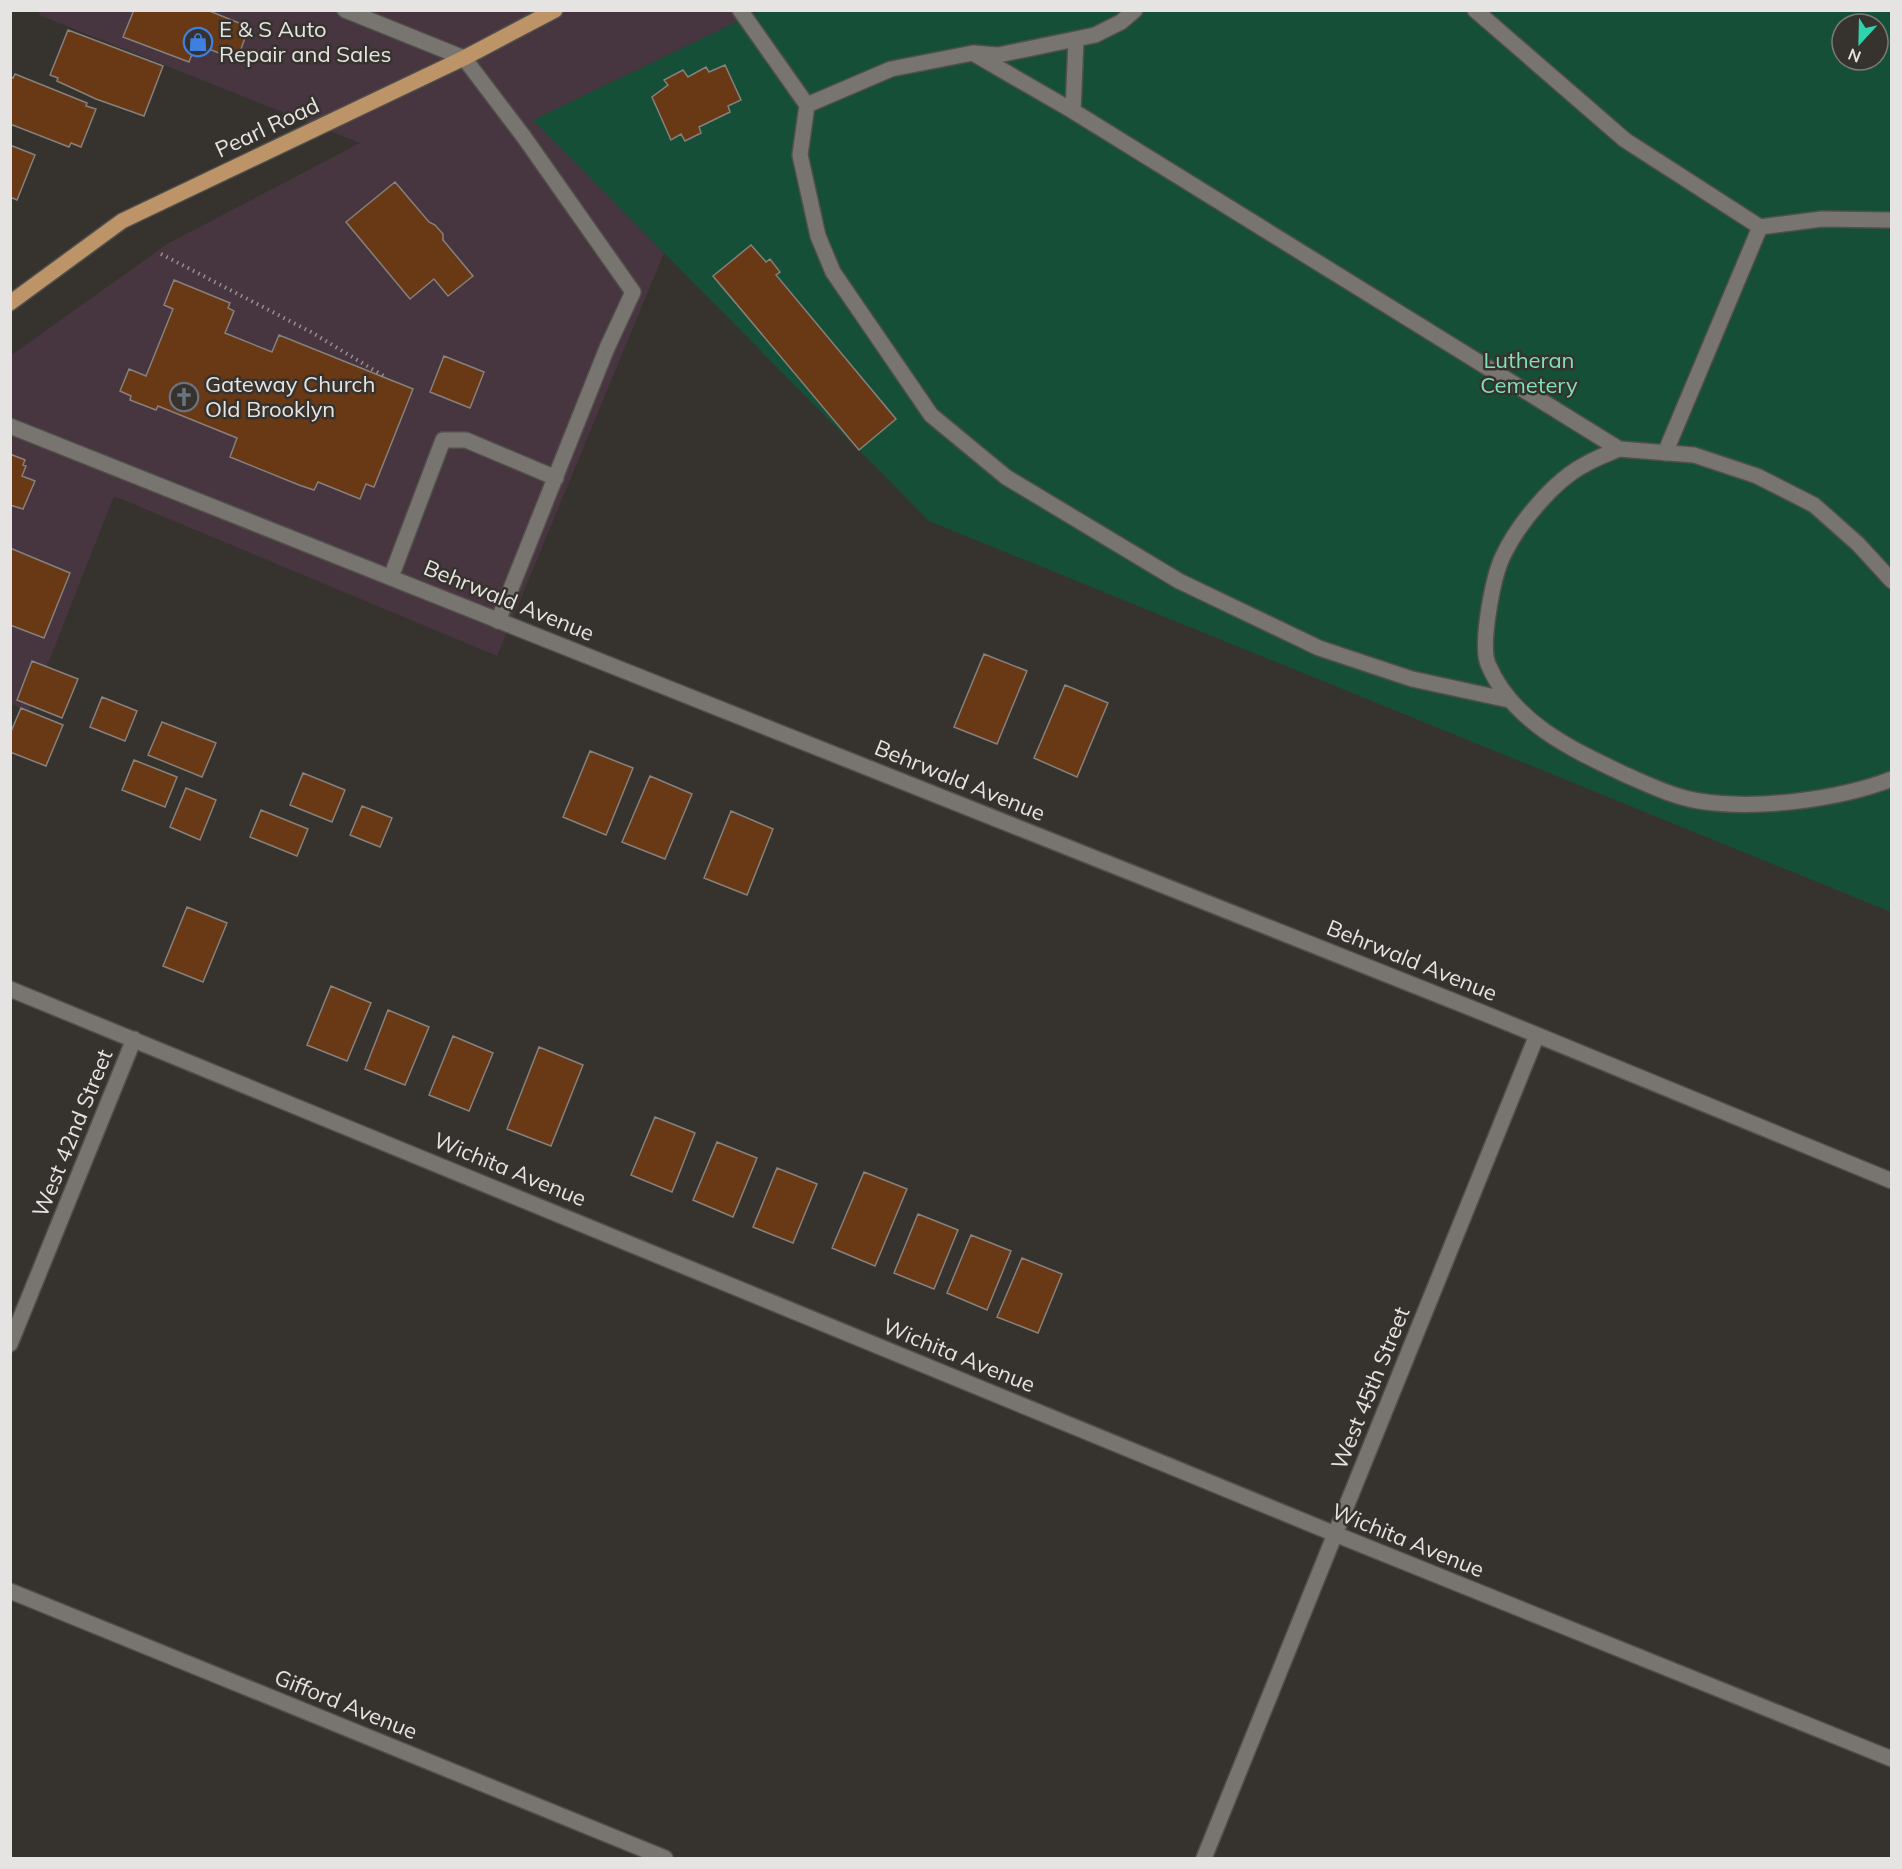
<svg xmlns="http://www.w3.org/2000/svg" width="1902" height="1869" font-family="Mulish,sans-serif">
  <rect width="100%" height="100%" fill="#36332f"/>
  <path fill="#47353f" d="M40 11H759L534 120 664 253 497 656 114 496 29 712 11 704 10 356 169 243 360 143 39 15Z"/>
  <path fill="#164f38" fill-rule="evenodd" d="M759 11H1891V912L929 521 533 120ZM1842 24H1878V60H1842Z"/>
  <path fill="#693815" stroke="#86817d" stroke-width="1.5" d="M134 10H207L249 27 237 60 196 44 189 62 123 37Z
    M68 30 163 66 144 116 96 99 57 81 58 78 50 75Z
    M725 65 741 100 728 106 730 112 699 127 701 133 685 141 681 134 671 140 652 97 668 85 664 80 683 70 688 77 706 67 709 72Z
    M15 74 87 103 86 106 96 109 81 147 71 143 69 147 10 124V77L13 78Z
    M10 145 35 155 17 200 10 197Z
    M395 182 429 222 435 225 443 234V240L473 276 448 296 434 279 410 299 346 222Z
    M751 245 766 262 770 259 780 272 776 275 896 419 859 450 713 276Z
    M174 280 230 303 228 308 234 311 225 333 272 352 279 335 413 389 374 487 366 484 360 499 318 482 314 490 299 485 230 457 237 438 158 406 156 410 130 400 131 396 120 391 129 369 146 376 173 309 164 305Z
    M444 356 484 372 470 408 430 392Z
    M10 454 25 460 23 465 26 466 22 476 35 481 23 509 10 505Z
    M10 548 70 573 44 638 10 625Z
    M984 654 1027 671 997 744 954 727Z
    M32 661 78 679 62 718 17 700Z
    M1065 685 1108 703 1077 777 1034 758Z
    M102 697 137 711 125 741 90 727Z
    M21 708 63 725 46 766 10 752V734Z
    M162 722 216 743 202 777 148 755Z
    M590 751 633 768 606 835 563 817Z
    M134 760 177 777 165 807 122 790Z
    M303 773 345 790 332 822 290 805Z
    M650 776 692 794 665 859 622 842Z
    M186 788 216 800 200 840 170 827Z
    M362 806 392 818 380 847 350 835Z
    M261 810 308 829 297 856 250 837Z
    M731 811 773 829 747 895 704 878Z
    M187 907 227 923 203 982 163 966Z
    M331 986 371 1003 347 1061 307 1045Z
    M388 1010 429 1027 405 1085 365 1069Z
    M453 1036 493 1053 469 1111 429 1095Z
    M539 1047 583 1065 551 1146 507 1129Z
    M655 1117 695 1133 672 1192 631 1175Z
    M717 1142 757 1158 733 1217 693 1200Z
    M777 1168 817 1184 793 1243 753 1227Z
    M864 1172 907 1189 875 1266 832 1248Z
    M918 1214 958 1230 934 1289 894 1273Z
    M971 1235 1011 1251 987 1310 947 1293Z
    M1022 1258 1062 1274 1038 1333 997 1317Z"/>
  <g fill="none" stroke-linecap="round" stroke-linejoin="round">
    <g stroke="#514f4c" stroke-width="18">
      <path id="service" d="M740 10 807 105 891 69 973 53 998 55 1095 35 1121 22 1135 10
        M1475 10 1625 140 1760 227 1665 453
        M976 55 1073 111 1076 40
        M464 58 524 137 633 292 607 348 498 621
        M807 105 800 155 818 236 833 272 931 415 1006 477 1179 581 1319 648 1412 679 1509 700
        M1073 111 1619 449 1694 455 1757 476 1814 505 1858 544 1892 581
        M1760 227 1822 219 1892 220
        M1619 449C1608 454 1596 458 1586 464 1554 480 1517 525 1502 558 1493 578 1480 644 1488 664 1512 722 1573 750 1626 775 1649 785 1674 797 1699 801 1756 810 1837 800 1892 779
        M391 577 443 440H466L556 478"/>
    </g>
    <g stroke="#514f4c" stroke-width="18">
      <path id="minor" d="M345 10 464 58
        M10 426 1481 1012 1892 1181
        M10 989 1335 1534 1892 1759
        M10 1344 134 1039
        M10 1591 665 1858
        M1204 1858 1537 1035"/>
    </g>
    <g stroke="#514f4c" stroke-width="18">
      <path id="primary" d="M10 303 122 221 464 58 555 10"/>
    </g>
    <path stroke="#94918e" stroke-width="4" stroke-dasharray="1.5 4.5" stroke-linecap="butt" d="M161 254 311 332 387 378"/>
    <use href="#service" stroke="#787570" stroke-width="15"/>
    <use href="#minor" stroke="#787570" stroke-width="15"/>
    <use href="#primary" stroke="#bd9468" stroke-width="15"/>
  </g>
  <defs>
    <g id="shop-ring" transform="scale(1.5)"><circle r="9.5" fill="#36332f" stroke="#3f7fe0" stroke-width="1.5"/><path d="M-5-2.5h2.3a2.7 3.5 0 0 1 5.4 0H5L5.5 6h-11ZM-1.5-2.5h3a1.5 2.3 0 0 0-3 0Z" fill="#3f7fe0"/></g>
    <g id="church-ring" transform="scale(1.5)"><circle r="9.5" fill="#36332f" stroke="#6b7280" stroke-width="1.5"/><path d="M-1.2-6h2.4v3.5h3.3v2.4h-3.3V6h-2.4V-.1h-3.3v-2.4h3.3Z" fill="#6b7280"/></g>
  </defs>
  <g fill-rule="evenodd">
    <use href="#shop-ring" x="198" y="42"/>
    <use href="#church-ring" x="184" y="397"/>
  </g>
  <g text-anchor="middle" stroke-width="5" stroke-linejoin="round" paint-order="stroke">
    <g font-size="22" fill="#e6e4e2" stroke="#36332f" text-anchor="start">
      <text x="219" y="37">E &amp; S Auto<tspan x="219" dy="25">Repair and Sales</tspan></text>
      <text x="205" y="392">Gateway Church<tspan x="205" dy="25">Old Brooklyn</tspan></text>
    </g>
    <g font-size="22" fill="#e6e4e2" stroke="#36332f">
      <text transform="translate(267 127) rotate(-25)" y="8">Pearl Road</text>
      <text transform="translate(509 600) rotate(22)" y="8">Behrwald Avenue</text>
      <text transform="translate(960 780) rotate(22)" y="8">Behrwald Avenue</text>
      <text transform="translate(1412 960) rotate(22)" y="8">Behrwald Avenue</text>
      <text transform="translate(72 1133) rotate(-68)" y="8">West 42nd Street</text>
      <text transform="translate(510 1169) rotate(22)" y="8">Wichita Avenue</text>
      <text transform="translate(959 1355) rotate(22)" y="8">Wichita Avenue</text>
      <text transform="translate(1370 1388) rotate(-68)" y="8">West 45th Street</text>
      <text transform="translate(1408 1540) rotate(22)" y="8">Wichita Avenue</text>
      <text transform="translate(346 1704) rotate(22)" y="8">Gifford Avenue</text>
    </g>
    <g font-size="22" fill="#7fe1b4" stroke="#36332f">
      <text x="1529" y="368">Lutheran<tspan x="1529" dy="25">Cemetery</tspan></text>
    </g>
  </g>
  <rect width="1902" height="1869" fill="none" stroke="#e6e4e2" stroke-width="24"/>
  <g transform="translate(1860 42) rotate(202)"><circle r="28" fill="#36332f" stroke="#7c7a77" stroke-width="1.5"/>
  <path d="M0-4.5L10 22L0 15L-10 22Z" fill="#2ed4ab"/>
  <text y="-9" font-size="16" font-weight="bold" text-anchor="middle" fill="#e6e4e2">N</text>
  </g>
</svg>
